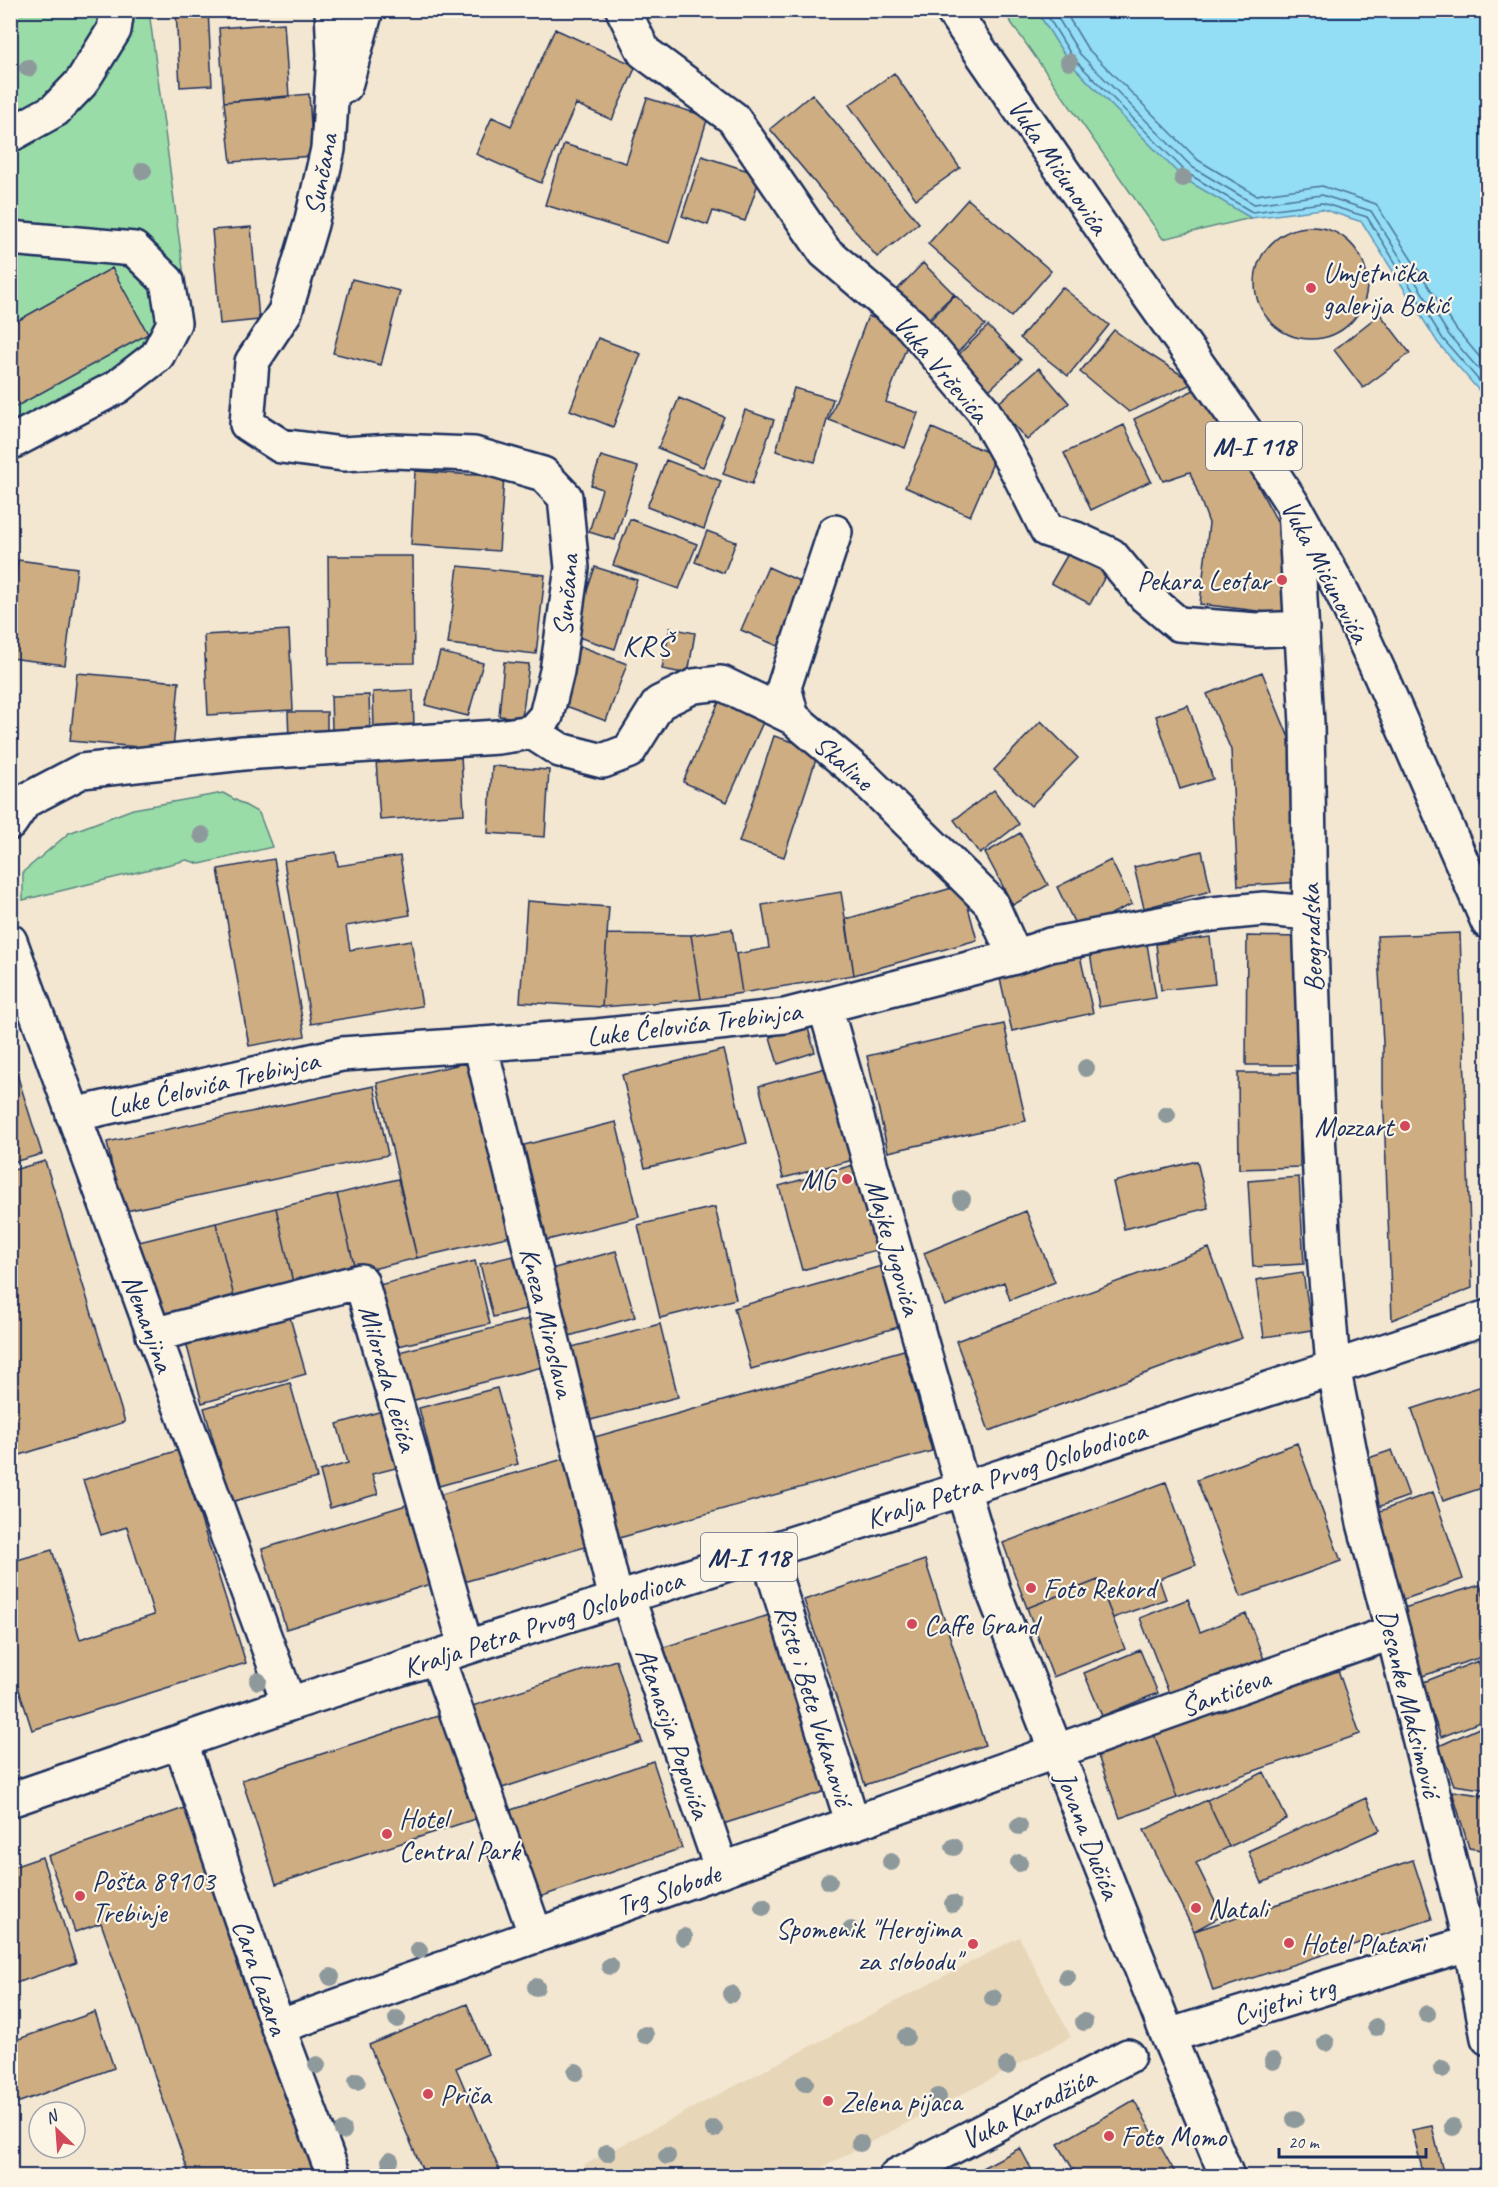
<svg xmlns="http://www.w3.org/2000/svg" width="1498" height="2187" font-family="Caveat,sans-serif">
  <rect width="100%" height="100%" fill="#f3e7d1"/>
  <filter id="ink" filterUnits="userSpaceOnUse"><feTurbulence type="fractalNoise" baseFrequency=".0167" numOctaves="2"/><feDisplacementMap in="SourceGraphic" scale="12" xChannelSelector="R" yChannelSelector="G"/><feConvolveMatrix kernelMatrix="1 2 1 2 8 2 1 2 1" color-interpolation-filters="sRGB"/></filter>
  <g filter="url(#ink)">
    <path fill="#e8d6b9" d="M1019 1937 1071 2037 806 2176H590L584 2165Z"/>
    <path fill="#9adca7" stroke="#5a8682" stroke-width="1.5" d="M11 11H149L191 329 127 360 11 432Z
      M1003 11H1037L1069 62 1183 178 1251 218 1163 239Z
      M223 793 259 813 272 847 200 864 187 860 23 900V872L69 833 133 809Z"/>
    <path fill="#93ddf5" stroke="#6397b9" stroke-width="1.5" d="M1037 11H1487V400L1438 343 1362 222 1322 209 1251 218 1183 178 1069 62Z"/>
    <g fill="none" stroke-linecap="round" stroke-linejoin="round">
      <path stroke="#4b759a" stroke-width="1.5" d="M1044 10 1073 58 1187 173 1252 212 1322 203 1367 217 1443 339 1488 391
        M1053 10 1080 54 1192 167 1254 204 1322 195 1371 211 1449 335 1488 380
        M1064 10 1087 48 1198 160 1256 195 1322 186 1376 204 1456 329 1488 367"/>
    </g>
    <path fill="#cdad81" stroke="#1b2f5e" stroke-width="1.5" d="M176 10H208L212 85 180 87Z
      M284 23 289 97 224 102 219 28Z
      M555 29 636 66 612 120 576 104 541 183 476 154 492 117 511 126Z
      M894 73 960 168 916 199 849 105Z
      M309 94 313 156 231 162 224 102Z
      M812 94 919 223 877 257 770 129Z
      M647 98 708 117 669 243 545 205 564 144 626 163Z
      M702 156 761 175 745 221 713 211 708 225 682 216Z
      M968 199 1051 271 1011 317 928 244Z
      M251 227 259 320 220 324 212 230Z
      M1255 283a56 56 0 1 1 112 0a56 56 0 1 1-112 0Z
      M923 263 954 294 922 325 892 295Z
      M112 268 148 334 10 410V325Z
      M352 279 400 291 381 365 333 353Z
      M1062 287 1109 325 1068 376 1020 338Z
      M955 295 985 325 954 356 923 327Z
      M1380 314 1410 353 1363 388 1334 350Z
      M868 316 912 332 886 402 918 413 905 448 829 420Z
      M988 326 1021 360 988 391 955 358Z
      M1114 330 1135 345 1194 383 1129 412 1080 372Z
      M598 338 641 354 613 427 570 410Z
      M1039 368 1069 403 1027 440 996 405Z
      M1204 385 1286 538 1282 580 1284 614 1200 604 1209 523 1190 472 1163 481 1134 419Z
      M794 388 833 399 815 462 776 451Z
      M679 398 724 417 703 467 658 448Z
      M745 410 774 420 752 484 723 474Z
      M1124 425 1151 481 1091 510 1064 453Z
      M932 428 996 456 970 516 905 487Z
      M601 456 638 467 615 540 589 532 602 489 591 485Z
      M666 460 721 481 704 529 647 507Z
      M415 471 504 477 499 551 411 545Z
      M630 519 697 544 679 589 613 565Z
      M707 531 736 542 724 573 695 562Z
      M1069 552 1107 573 1090 604 1051 583Z
      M328 556H413L414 663 329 664Z
      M18 560 77 568 65 665 10 658V615Z
      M458 566 545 575 536 654 448 644Z
      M595 567 637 580 615 649 572 635Z
      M768 567 808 585 780 647 741 630Z
      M670 628 695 633 688 674 662 669Z
      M289 630 293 710 208 715 204 635Z
      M580 646 627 664 606 721 558 703Z
      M440 652 483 663 468 716 425 705Z
      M504 662 529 664 522 718 499 716Z
      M1262 672 1292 745 1301 882 1238 886 1231 750 1207 694Z
      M77 673 179 682 173 750 70 741Z
      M413 690 414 730 374 731 373 692Z
      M369 695 370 730H332L331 696Z
      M720 700 764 720 727 802 683 782Z
      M1188 705 1213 779 1180 789 1156 716Z
      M288 712H327V740H289Z
      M1041 721 1078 758 1031 806 994 770Z
      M774 736 819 750 784 857 739 842Z
      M461 755 464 814 380 820 376 760Z
      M492 766 549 770 545 837 488 833Z
      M994 790 1019 824 980 854 954 820Z
      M1020 833 1048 885 1013 905 985 853Z
      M1202 851 1211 891 1144 908 1134 867Z
      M336 852 338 866 400 856 410 915 346 926 350 950 411 940 422 1006 311 1024 284 861Z
      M274 859 305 1036 249 1046 218 869Z
      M1111 860 1132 904 1078 930 1057 887Z
      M962 885 977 940 854 975 846 919Z
      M841 892 854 975 742 993 736 954 769 948 762 905Z
      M527 901 609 907 602 1007 520 1002Z
      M732 929 742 993 701 999 691 935Z
      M1460 933 1472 1288 1392 1320 1383 1087V1043L1377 936Z
      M607 934 691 935 701 999 602 1007Z
      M1247 936 1298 937V1065H1246Z
      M1210 937 1215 984 1161 990 1156 944Z
      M1147 944 1156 998 1099 1007 1090 953Z
      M1080 956 1093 1013 1012 1031 999 974Z
      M1004 1024 1026 1121 888 1152 867 1056Z
      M807 1025 815 1052 778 1064 770 1037Z
      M724 1050 747 1143 645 1168 622 1075Z
      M10 1052 42 1154 10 1163Z
      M474 1061 515 1235 417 1258 377 1083Z
      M833 1066 857 1159 783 1178 759 1086Z
      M1238 1073H1299L1300 1167 1239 1169Z
      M374 1086 388 1155 121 1212 107 1142Z
      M616 1122 639 1217 547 1240 524 1145Z
      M45 1161 125 1422 20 1455 10 1423V1171Z
      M1197 1161 1208 1208 1124 1229 1113 1182Z
      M857 1164 880 1249 802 1270 779 1186Z
      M1299 1177 1304 1264 1253 1267 1248 1181Z
      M398 1179 417 1258 356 1273 337 1194Z
      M337 1194 356 1273 294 1287 276 1208Z
      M715 1207 736 1299 660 1318 638 1225Z
      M276 1208 294 1287 235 1301 216 1223Z
      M1026 1211 1055 1282 1010 1300 1004 1282 945 1306 924 1253Z
      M216 1223 235 1301 155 1322 135 1243Z
      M1209 1248 1242 1338 989 1431 956 1341Z
      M616 1251 635 1317 569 1336 551 1269Z
      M525 1253 538 1306 493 1317 480 1264Z
      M475 1261 490 1324 390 1348 375 1286Z
      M885 1265 902 1326 751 1369 734 1308Z
      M1303 1273 1312 1330 1264 1337 1256 1280Z
      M287 1307 306 1374 202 1403 184 1335Z
      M533 1318 546 1366 403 1403 391 1354Z
      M660 1324 678 1397 587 1421 568 1348Z
      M904 1350 932 1451 619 1538 591 1438Z
      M290 1383 317 1478 231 1502 204 1408Z
      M1488 1384V1486L1443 1501 1412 1409Z
      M497 1388 518 1464 439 1486 419 1408Z
      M389 1409 404 1466 372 1474 378 1494 330 1508 320 1471 348 1463 337 1424Z
      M1297 1443 1341 1561 1241 1597 1197 1480Z
      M179 1450 246 1663 32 1730 10 1661V1562L52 1550 80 1639 154 1615 127 1527 101 1535 83 1480Z
      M1392 1450 1409 1496 1378 1507 1363 1460Z
      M574 1456 599 1543 460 1583 435 1496Z
      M1166 1482 1196 1565 1159 1579 1166 1599 1113 1618 1098 1580 1027 1608 1003 1543Z
      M1433 1492 1463 1579 1402 1600 1372 1514Z
      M413 1503 437 1582 286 1629 262 1549Z
      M925 1560 985 1745 865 1785 804 1600Z
      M1098 1580 1125 1649 1053 1677 1027 1608Z
      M1480 1585 1488 1608V1655L1419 1677 1397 1610Z
      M1188 1599 1200 1632 1246 1614 1266 1664 1172 1701 1140 1618Z
      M776 1613 832 1789 720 1825 664 1647Z
      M1140 1650 1158 1693 1102 1716 1084 1673Z
      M616 1660 642 1742 493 1791 466 1708Z
      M1478 1661 1488 1686V1719L1441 1737 1421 1683Z
      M1338 1670 1360 1734 1177 1798 1154 1734Z
      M447 1713 481 1817 276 1884 242 1780Z
      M1488 1724V1790L1454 1785 1439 1746Z
      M1154 1734 1177 1798 1120 1818 1098 1756Z
      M653 1761 682 1848 534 1899 505 1812Z
      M1264 1772 1287 1819 1229 1847 1207 1800Z
      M1452 1791 1488 1796V1851L1469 1848Z
      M1366 1798 1380 1830 1262 1883 1248 1851Z
      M1207 1800 1229 1847 1196 1863 1222 1916 1194 1931 1144 1830Z
      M190 1806 319 2176H190L101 1923 75 1932 48 1856Z
      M42 1857 76 1963 10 1985V1868Z
      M1413 1860 1432 1919 1213 1991 1194 1931Z
      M467 2004 488 2054 456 2068 502 2176H425L369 2045Z
      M95 2012 114 2068 14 2104 10 2095V2042Z
      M1134 2100 1177 2176H1077L1058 2144Z
      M1432 2126 1444 2176H1424L1412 2130Z
      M1020 2148 1035 2176H967Z"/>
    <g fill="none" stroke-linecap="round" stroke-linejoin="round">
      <g stroke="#1b2f5e" stroke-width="38">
        <path id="pedestrian" d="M963 1489 994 1593 1168 2036 1227 2176
          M767 1552 853 1824
          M627 1596 722 1870
          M437 1657 536 1936
          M278 2027 1393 1632
          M1168 2036 1470 1943"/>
      </g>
      <g stroke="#1b2f5e" stroke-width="38">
        <path id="minor" d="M623 10 644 52 733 118 825 252 911 325 983 410 1019 474 1047 530 1076 539 1111 555 1145 596 1178 624 1256 630 1302 628
          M345 86 366 10
          M10 135 55 110 81 83 114 30 117 10
          M10 238 134 249 167 281 174 323 157 356 117 387 10 443
          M1295 508 1307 724 1310 913 1316 1093 1324 1253 1333 1367 1364 1523 1393 1632 1470 1943 1488 2038
          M835 532 784 687 792 717 862 776 991 903 1015 957
          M532 732 560 750 603 761 629 751 659 703 694 686 721 683 792 717
          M10 823 25 801 82 771 243 753 498 737 532 732 546 716 557 671 572 568 565 497 543 474 474 454 393 451 343 454 281 446 247 424 252 362 285 312 311 224 328 149 334 55 332 10
          M10 941 289 1704
          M825 1006 963 1489
          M480 1044 616 1599
          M73 1115 342 1054 597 1036 785 1016 1015 957 1050 945 1212 914 1264 909 1310 913
          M153 1335 361 1281 466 1647
          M181 1743 278 2027 334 2176
          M896 2176 1128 2056"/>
      </g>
      <g stroke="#1b2f5e" stroke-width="38">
        <path id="primary" d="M952 10 1135 276 1245 431 1295 508 1343 594 1380 674 1488 922
          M10 1800 289 1704 963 1489 1488 1317"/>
      </g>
      <use href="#pedestrian" stroke="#fcf5e5" stroke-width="33"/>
      <use href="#minor" stroke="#fcf5e5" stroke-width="33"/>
      <use href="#primary" stroke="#fcf5e5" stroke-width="33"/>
    </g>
    <g fill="#8e999c">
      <circle cx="1069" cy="62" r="9"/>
      <circle cx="28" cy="68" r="9"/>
      <circle cx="143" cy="171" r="9"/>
      <circle cx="1183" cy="178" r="9"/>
      <circle cx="202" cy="835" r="9"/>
      <circle cx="1086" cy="1068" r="9"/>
      <circle cx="1167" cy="1115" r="9"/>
      <circle cx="962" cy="1199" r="9"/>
      <circle cx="258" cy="1681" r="9"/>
      <circle cx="1019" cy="1826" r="9"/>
      <circle cx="954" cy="1847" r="9"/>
      <circle cx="891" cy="1862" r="9"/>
      <circle cx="1019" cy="1863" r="9"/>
      <circle cx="829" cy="1881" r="9"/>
      <circle cx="953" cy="1904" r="9"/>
      <circle cx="763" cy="1907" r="9"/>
      <circle cx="851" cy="1930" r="9"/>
      <circle cx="684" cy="1937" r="9"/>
      <circle cx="419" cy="1950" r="9"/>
      <circle cx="610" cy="1966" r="9"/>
      <circle cx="331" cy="1977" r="9"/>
      <circle cx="1067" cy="1977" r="9"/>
      <circle cx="536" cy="1987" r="9"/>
      <circle cx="731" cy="1994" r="9"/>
      <circle cx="993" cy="1998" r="9"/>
      <circle cx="1427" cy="2014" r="9"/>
      <circle cx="397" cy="2019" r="9"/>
      <circle cx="1084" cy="2022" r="9"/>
      <circle cx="1376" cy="2027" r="9"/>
      <circle cx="645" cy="2035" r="9"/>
      <circle cx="906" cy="2037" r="9"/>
      <circle cx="1326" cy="2043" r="9"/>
      <circle cx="1273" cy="2061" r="9"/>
      <circle cx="317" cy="2065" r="9"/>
      <circle cx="1007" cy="2066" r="9"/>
      <circle cx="1442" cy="2069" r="9"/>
      <circle cx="576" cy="2072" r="9"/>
      <circle cx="357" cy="2081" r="9"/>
      <circle cx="805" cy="2083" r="9"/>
      <circle cx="938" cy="2097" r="9"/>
      <circle cx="1295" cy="2119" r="9"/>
      <circle cx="1453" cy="2127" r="9"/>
      <circle cx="714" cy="2129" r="9"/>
      <circle cx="343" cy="2131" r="9"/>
      <circle cx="860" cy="2143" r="9"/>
      <circle cx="607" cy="2153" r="9"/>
      <circle cx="667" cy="2156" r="9"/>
      <circle cx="390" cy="2161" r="9"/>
    </g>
  </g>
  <g fill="#d1495b" stroke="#fcf5e5" stroke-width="2">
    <circle cx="1311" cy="288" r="6"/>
    <circle cx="1282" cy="580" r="6"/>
    <circle cx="1405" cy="1126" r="6"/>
    <circle cx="847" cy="1179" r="6"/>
    <circle cx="1031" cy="1588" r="6"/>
    <circle cx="912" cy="1624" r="6"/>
    <circle cx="387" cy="1834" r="6"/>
    <circle cx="80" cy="1896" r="6"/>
    <circle cx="1196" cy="1908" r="6"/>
    <circle cx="1289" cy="1943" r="6"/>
    <circle cx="973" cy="1944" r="6"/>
    <circle cx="428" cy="2094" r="6"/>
    <circle cx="828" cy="2101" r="6"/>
    <circle cx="1109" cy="2136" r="6"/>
  </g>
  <g text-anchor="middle" stroke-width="4.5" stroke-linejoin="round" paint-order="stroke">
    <g fill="#fcf5e5" stroke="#5e6a86" stroke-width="1.5">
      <rect x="1206" y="422" width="96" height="48" rx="4.5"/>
      <rect x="701" y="1533" width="96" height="48" rx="4.5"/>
    </g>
    <g font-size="27" font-weight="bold" fill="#1b2f5e">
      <text x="1254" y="455">M-I 118</text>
      <text x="749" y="1566">M-I 118</text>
    </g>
    <g font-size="28" fill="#1b2f5e" stroke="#fcf5e5">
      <text transform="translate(1059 166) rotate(56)" y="10">Vuka Mićunovića</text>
      <text transform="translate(320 174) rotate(-79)" y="10">Sunčana</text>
      <text transform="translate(942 368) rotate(50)" y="10">Vuka Vrčevića</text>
      <text transform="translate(1326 571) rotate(62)" y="10">Vuka Mićunovića</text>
      <text transform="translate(565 595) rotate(-85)" y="10">Sunčana</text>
      <text transform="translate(844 762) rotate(41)" y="10">Skaline</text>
      <text transform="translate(1311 938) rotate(-92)" y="10">Beogradska</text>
      <text transform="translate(694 1023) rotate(-7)" y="10">Luke Ćelovića Trebinjca</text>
      <text transform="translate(213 1083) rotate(-13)" y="10">Luke Ćelovića Trebinjca</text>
      <text transform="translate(894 1247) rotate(74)" y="10">Majke Jugovića</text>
      <text transform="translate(548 1322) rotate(76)" y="10">Kneza Miroslava</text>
      <text transform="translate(149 1323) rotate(70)" y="10">Nemanjina</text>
      <text transform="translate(389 1378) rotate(74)" y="10">Milorada Lečića</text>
      <text transform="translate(1006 1474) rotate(-18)" y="10">Kralja Petra Prvog Oslobodioca</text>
      <text transform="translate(543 1623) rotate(-18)" y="10">Kralja Petra Prvog Oslobodioca</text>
      <text transform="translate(1225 1692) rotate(-20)" y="10">Šantićeva</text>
      <text transform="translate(1410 1703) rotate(76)" y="10">Desanke Maksimović</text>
      <text transform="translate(815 1705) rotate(73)" y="10">Riste i Bete Vukanović</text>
      <text transform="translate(674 1733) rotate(71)" y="10">Atanasija Popovića</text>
      <text transform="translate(1089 1835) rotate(69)" y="10">Jovana Dučića</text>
      <text transform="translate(668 1889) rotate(-19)" y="10">Trg Slobode</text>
      <text transform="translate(261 1977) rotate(71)" y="10">Cara Lazara</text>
      <text transform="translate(1284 2000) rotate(-17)" y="10">Cvijetni trg</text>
      <text transform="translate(1028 2108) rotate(-27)" y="10">Vuka Karadžića</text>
    </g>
    <g font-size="28" fill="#1b2f5e" stroke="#fcf5e5" text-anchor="start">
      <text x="1323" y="282">Umjetnička<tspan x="1323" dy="32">galerija Bokić</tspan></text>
      <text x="1270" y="590" text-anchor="end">Pekara Leotar</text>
      <text x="1393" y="1136" text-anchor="end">Mozzart</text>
      <text x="835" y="1189" text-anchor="end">MG</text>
      <text x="1043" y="1598">Foto Rekord</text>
      <text x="924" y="1634">Caffe Grand</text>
      <text x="399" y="1828">Hotel<tspan x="399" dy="32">Central Park</tspan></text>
      <text x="92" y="1890">Pošta 89103<tspan x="92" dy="32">Trebinje</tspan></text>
      <text x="1208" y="1918">Natali</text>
      <text x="961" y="1938" text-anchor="end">Spomenik "Herojima<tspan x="961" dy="32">za slobodu"</tspan></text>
      <text x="1301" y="1953">Hotel Platani</text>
      <text x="440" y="2104">Priča</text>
      <text x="840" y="2111">Zelena pijaca</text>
      <text x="1121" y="2146">Foto Momo</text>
    </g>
    <g font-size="30" letter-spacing="1.5" fill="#1b2f5e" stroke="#fcf5e5">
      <text x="647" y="655">KRŠ</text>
    </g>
  </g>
  <rect width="1498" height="2187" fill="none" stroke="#fcf5e5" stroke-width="36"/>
  <rect x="18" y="18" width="1462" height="2151" fill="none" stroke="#1b2f5e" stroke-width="2" filter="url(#ink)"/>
  <g transform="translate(57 2130) rotate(335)"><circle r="28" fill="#fcf5e5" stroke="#a2a6af" stroke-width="1.5"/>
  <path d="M0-4.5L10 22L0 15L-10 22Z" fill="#d1495b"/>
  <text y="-9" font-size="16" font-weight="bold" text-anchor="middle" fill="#1b2f5e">N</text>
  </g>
  <path d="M1279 2148v9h147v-9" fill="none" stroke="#1b2f5e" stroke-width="3"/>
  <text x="1288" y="2148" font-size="18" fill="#1b2f5e" stroke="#fcf5e5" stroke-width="4.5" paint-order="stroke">20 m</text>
</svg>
